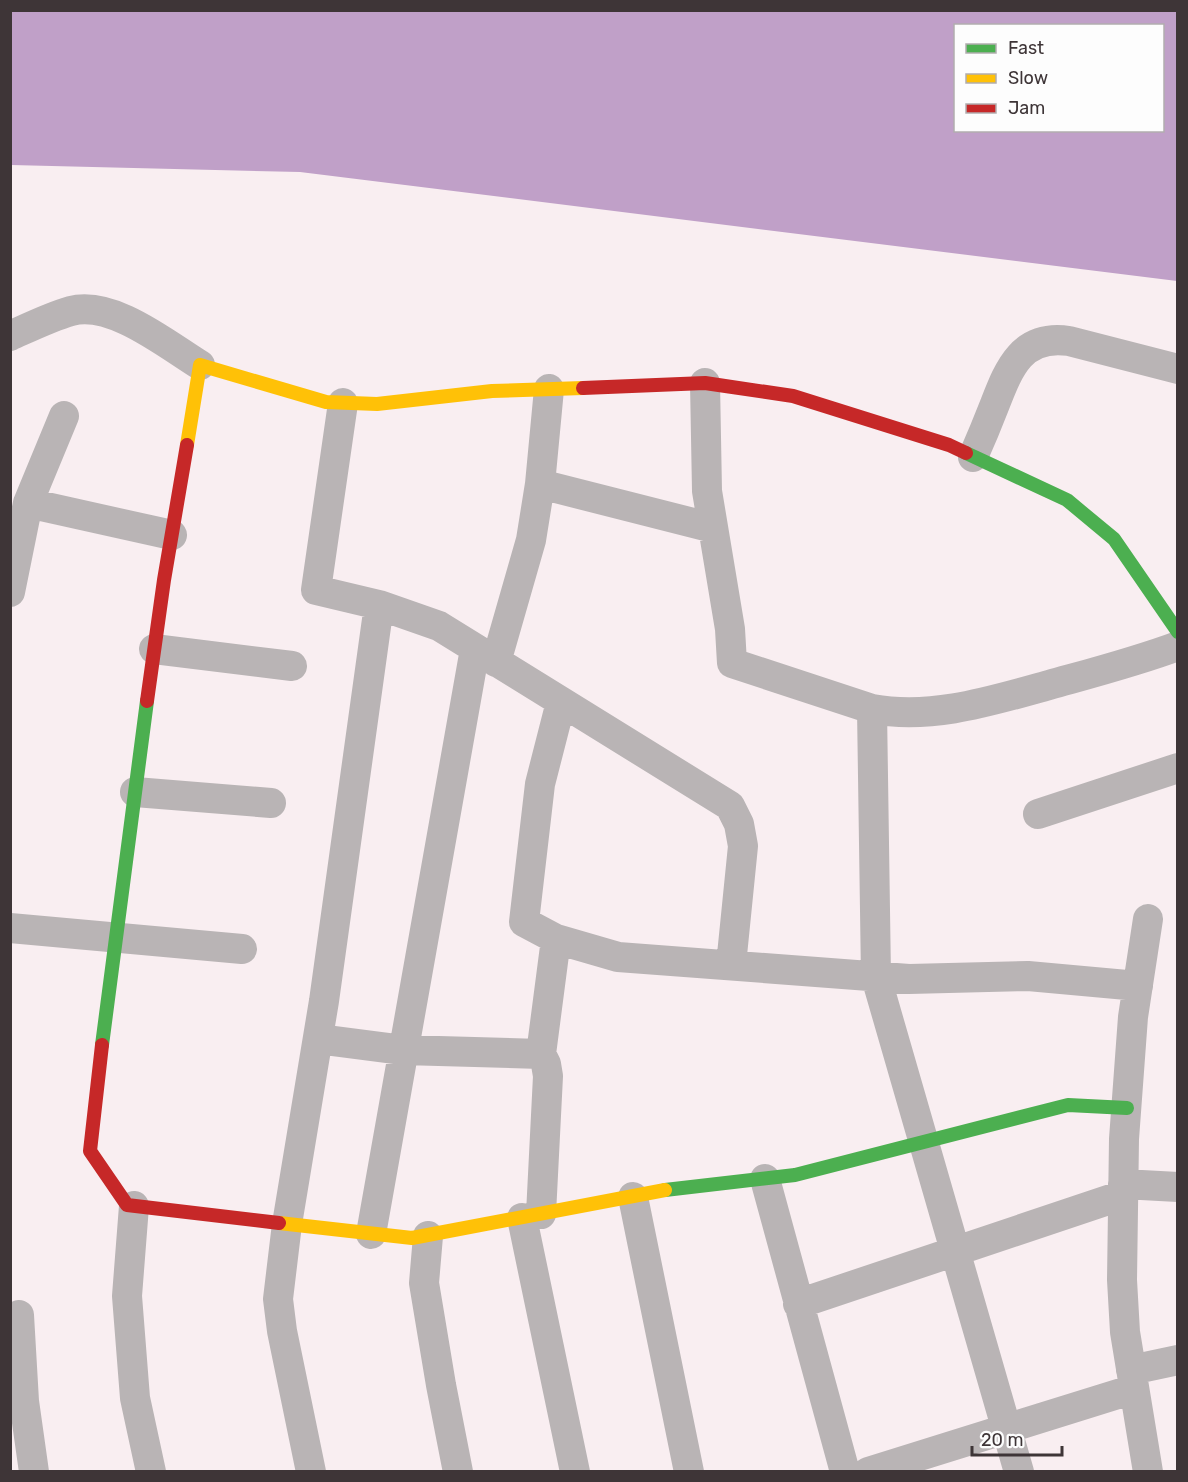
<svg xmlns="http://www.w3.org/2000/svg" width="1188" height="1482" font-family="Rubik,sans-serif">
  <rect width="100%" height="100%" fill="#f9eef1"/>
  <path fill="#c0a0c8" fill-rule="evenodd" d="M11 10 1177 11V281L300 172 11 165ZM956 26H1162V130H956Z"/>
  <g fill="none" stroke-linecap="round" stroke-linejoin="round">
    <path stroke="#b9b4b5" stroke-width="30" d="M10 336C30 327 50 317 71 311 112 300 166 344 200 365
      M705 383 707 491 730 629 732 663 872 709C932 720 991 701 1049 685 1092 673 1135 662 1178 646
      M343 403 316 590 379 605 439 626 730 806 739 824 743 846 731 965
      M973 457C981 439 988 422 995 404 1009 368 1022 334 1069 341L1178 369
      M540 484 713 528
      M28 503 172 535
      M10 592 28 503 64 416
      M154 649 292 666
      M496 662 531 540 540 484 549 389
      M561 702 540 784 524 922 556 939 618 957 909 979 1028 976 1138 986
      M872 709 876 977 1019 1472
      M135 792 271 803
      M1038 814 1178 768
      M1148 919 1133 1017 1124 1139 1122 1280 1125 1332 1148 1472
      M10 928 242 949
      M318 1039 403 1050 541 1054 556 939
      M541 1054 546 1064 548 1076 541 1214
      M765 1179 845 1472
      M1123 1184 1178 1187
      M633 1197 689 1472
      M134 1206 127 1296 135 1398 151 1472
      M522 1218 575 1472
      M371 1234 475 649
      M428 1236 424 1283 441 1385 458 1472
      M798 1304 1123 1195
      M19 1315 24 1401 34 1472
      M1131 1370 1178 1360
      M311 1472 282 1331 278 1299 287 1224 324 1001 379 605
      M868 1472 1134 1389"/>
    <path stroke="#4caf50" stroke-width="14" d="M966 453 1067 500 1114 539 1178 632
      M102 1045 147 701
      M665 1190 795 1175 1068 1105 1127 1108"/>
    <path stroke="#ffc107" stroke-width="14" d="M187 445 200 365 326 402 377 404 492 391 583 388
      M279 1223 412 1238 665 1190"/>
    <path stroke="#c62828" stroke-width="14" d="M583 388 705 383 793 396 949 445 966 453
      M147 701 164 580 187 445
      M102 1045 90 1151 127 1205 279 1223"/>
  </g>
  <rect width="1188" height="1482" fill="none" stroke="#3e3537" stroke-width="24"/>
  <rect x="954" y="24" width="210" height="108" fill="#fdfdfd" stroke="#b1adae" stroke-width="1.5"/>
  <rect x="966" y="44" width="30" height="9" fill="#4caf50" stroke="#b1adae" stroke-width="1.5"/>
  <text x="1008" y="54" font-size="18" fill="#3e3537">Fast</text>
  <rect x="966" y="74" width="30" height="9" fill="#ffc107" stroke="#b1adae" stroke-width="1.5"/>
  <text x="1008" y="84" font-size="18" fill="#3e3537">Slow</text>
  <rect x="966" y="104" width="30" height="9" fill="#c62828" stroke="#b1adae" stroke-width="1.5"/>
  <text x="1008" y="114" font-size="18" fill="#3e3537">Jam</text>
  <path d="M972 1446v9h90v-9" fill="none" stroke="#3e3537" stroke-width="3"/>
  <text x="981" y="1446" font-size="18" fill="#3e3537" stroke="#fdfdfd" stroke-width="4.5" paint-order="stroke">20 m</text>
</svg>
